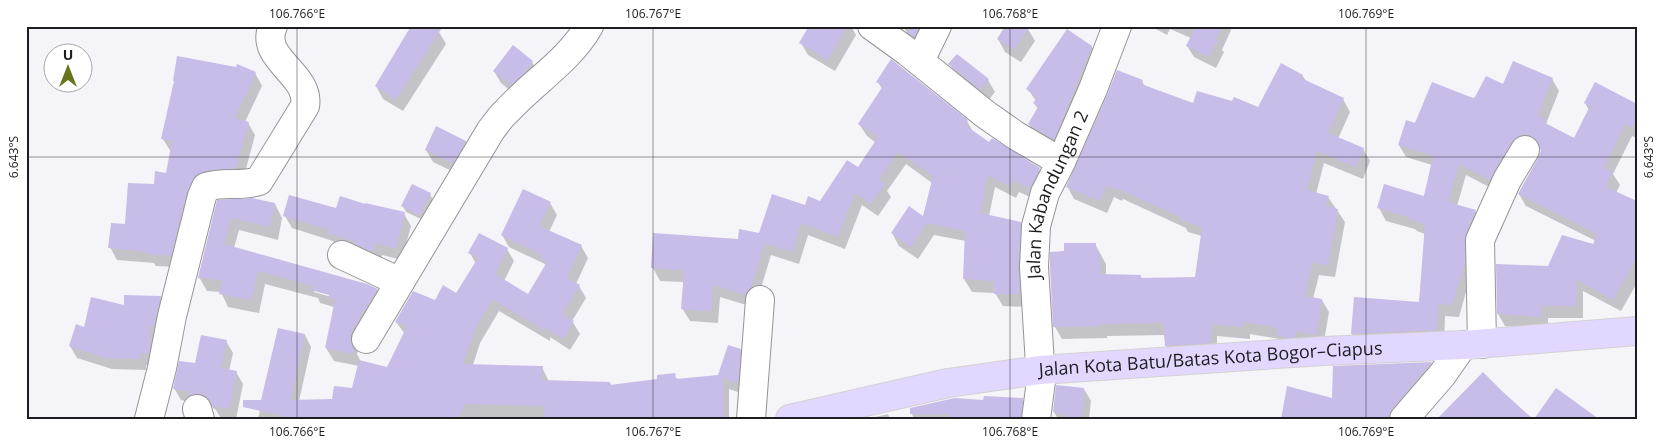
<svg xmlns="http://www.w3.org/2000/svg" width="1663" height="445" font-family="'Open Sans',sans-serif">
  <rect width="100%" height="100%" fill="#f5f4f9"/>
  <path fill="#0003" fill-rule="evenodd" d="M809 26H851L856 35 835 71 808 55 801 43 810 27Z
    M907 26H932L921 49 912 42 905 29Z
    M1150 26H1229L1231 30 1222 50 1224 52 1216 68 1194 57 1187 46 1191 38 1170 29 1167 35Z
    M1028 29 1035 41 1021 62 1005 52 998 39Z
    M1067 31 1092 47 1097 58 1060 149 1035 135 1029 124 1038 109 1034 103 1036 101 1028 89Z
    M439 32 446 44 403 111 383 99 376 86Z
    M513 47 532 62 539 74 518 97 501 83 494 71Z
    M950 64 988 80 995 92 988 101 957 77Z
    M255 73 262 86 245 122 248 123 255 135 243 180 224 181 178 267 156 266 154 263 117 260 110 247 155 186 167 174 171 152 163 139Z
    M1302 75 1306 81 1343 99 1350 112 1338 139 1363 149 1370 161 1363 179 1324 163 1316 194 1328 197 1345 222 1335 277 1319 275 1313 299 1322 300 1329 312 1323 347H1284L1279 339 1250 334V339L1217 336V355L1173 358 1166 346 1165 335 1107 336V338L1062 339 1055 327 1066 252 1095 244 1106 264V275L1140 276 1142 279 1196 278 1202 236 1188 232 1186 228 1123 199 1122 201 1114 197 1107 213 1074 199 1067 186 1142 81 1145 87 1194 105 1258 108Z
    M1552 79 1559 91 1546 124 1575 139 1589 110 1585 103 1637 105V138L1632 136 1613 174 1620 185 1616 193 1637 202V283L1621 311 1583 291V318H1548V329L1505 326 1498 314 1548 268 1594 246 1596 241 1526 206 1519 194 1540 159 1541 149 1532 146 1497 191 1466 175 1457 206 1475 211 1482 224 1471 274 1459 317 1445 316 1444 342 1359 346 1352 334 1420 303 1425 234 1417 231 1415 229 1386 221 1379 208 1424 197 1432 165 1406 157 1399 145 1416 125 1503 86Z
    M878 82 967 121 973 132 990 144 1039 169 1047 182 1037 200 1019 192 1016 198 995 187 989 216 1020 223 1028 236 1027 307 1003 306 995 293 972 292 964 279 966 241 934 235 918 259 899 246 892 233 923 218 932 183 906 164 887 191 891 197 878 216 862 205 845 249 808 235 799 264 771 255 757 301 753 307 720 297 718 323 690 321 682 308 684 282 660 281 653 268 760 234 805 206 820 202 858 169 876 143 867 136 859 124 882 89Z
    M466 142 473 154 460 175 433 162 426 150Z
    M430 194 433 200 423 220 406 212 403 206Z
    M218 202 275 204 282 218 278 240 239 230 234 248 377 290 385 303 359 345 357 354 361 362 387 369 405 334 396 322 436 301 457 295 476 264 470 253 507 249 514 261 504 281 528 296 546 267 545 264 509 247 502 235 550 203 557 215 549 232 581 246 588 258 576 284 579 286 586 298 572 321 580 334 570 350 550 337V341L499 311 480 343 473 365 542 367 549 382 610 383 612 386 658 380 674 375 678 380 719 376 740 350 747 362 744 394 729 389V419H258L279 329 305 335 311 347 299 401 333 400 353 390 359 366 334 361 326 348 334 307 320 303 318 298 265 284 259 313 228 307 221 292 207 291 199 277ZM314 290 335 296V298L314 292Z
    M337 210 404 214 411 226 402 260 382 255 380 263 336 246 333 241 292 228 285 216Z
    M160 297 167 309 155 365H146V370L112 369 77 358 70 346 85 328 126 306Z
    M226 341 233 353 229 371 236 372 243 384 236 419 220 417 216 410 209 405 181 400 174 388 196 365Z
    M1431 363 1438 375 1401 419H1284L1333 399 1334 367Z
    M1084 389 1091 401 1089 419H1058L1054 412Z
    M1022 399 1029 410 1028 419H914L912 414V409Z
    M888 414 890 419H867Z"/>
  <path fill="#c8bce8" d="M411 26H443L396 100 375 86Z
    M809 26H847L828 60 799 43Z
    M911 26H920L914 37 907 32Z
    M1005 26H1030L1014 50 997 39Z
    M1196 26H1222L1216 39 1218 40 1209 57 1186 46Z
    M1067 29 1092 46 1054 140 1028 124 1038 107 1033 103 1037 98 1026 89Z
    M513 45 533 61 524 74 511 85 493 71Z
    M957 54 989 79 980 90 948 64Z
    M177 56 236 67 237 64 256 72 235 118 249 122 236 168 210 170 196 175 187 192 171 256 147 254V252L108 248 111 223 125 224 128 183 154 184 155 171 166 173 172 141 161 139 174 81H173Z
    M891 59 968 120 965 125 989 142 992 138 1040 168 1030 188 1012 180 1009 186 988 175 980 213 1021 222 1018 266 1020 294H994V281L963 279 965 231 927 223 911 247 891 233 909 206 923 216 933 176 898 152 879 180 885 184 871 204 855 193 838 237 801 223 792 252 764 243 751 288 746 295 713 285 711 311 681 309 684 270 651 268 653 233 738 239 739 229 759 233 772 194 805 205 808 196 820 201 847 160 858 167 878 137 858 124 883 86 876 82Z
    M1513 61 1553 78 1538 115 1544 119 1543 122 1574 138 1590 106 1584 103 1595 82 1637 104V118L1632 128 1625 124 1604 168 1613 172 1606 187 1637 201V257L1613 300 1577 280 1576 306H1542L1541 317 1497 314 1496 264 1548 266 1562 235 1593 244 1597 234 1518 194 1538 158 1541 151 1539 143 1533 137 1525 134 1517 137 1512 142 1490 180 1459 164 1448 202 1476 210 1466 234 1465 262 1452 305 1438 304 1437 330 1351 334 1354 297 1419 302 1425 224 1408 219 1409 217 1377 208 1384 184 1424 196 1433 156 1398 145 1406 120 1415 123 1432 82 1473 98 1475 97 1486 76 1503 84Z
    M1281 63 1303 75 1301 78 1344 98 1328 133 1364 148 1356 167 1317 151 1307 190 1329 196 1326 206 1338 209 1328 265 1312 263 1305 296 1322 299 1316 335 1296 331 1295 337 1288 338 1276 335 1277 328 1244 322 1243 327 1211 324V343L1165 346 1163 323 1101 324V326L1053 327 1050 267V252L1064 251V243H1096V251H1099L1100 274 1141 275V278L1195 277 1202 227 1180 220V217L1116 188 1115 189 1107 186 1100 201 1066 187 1107 95 1117 70 1143 80 1141 84 1193 103 1197 91 1232 101 1234 97 1258 107Z
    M436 126 466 141 453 164 425 150Z
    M412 184 431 193 420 215 401 206Z
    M523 189 551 202 539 226 582 245 567 278 580 285 562 314 574 321 563 339 544 327V330L492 299 474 331 463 364 543 366 542 380 610 382V385L657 379V375L675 373 676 379 718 375 728 345 741 349 738 383 723 378 724 419 544 418V406L465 404 458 419H297L243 407V400H261L278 328 305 334 290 400 332 399 334 386 352 388 359 360 387 367 407 326 395 322 413 291 435 300 443 285 456 293 478 258 468 253 479 233 508 248 495 274 528 294 547 262 540 259 542 255 501 235Z
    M289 195 336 208 340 196 365 204V203L405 212 396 249 375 243 373 252 371 251 355 244V242L327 233 329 230 283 216Z
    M252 198 275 203 270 227 231 218 224 244 367 284 378 289 365 311 362 309 360 318 352 331 350 339 354 349 353 354 325 348 335 300 328 298 329 295 311 290 313 286 258 271 252 300 219 294 222 280 198 278 217 200Z
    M124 295 161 296 154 326H150L149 354 140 353V359L104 358 69 346 76 324 84 327 91 297 124 305Z
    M201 335 227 340 221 368 237 371 229 409 212 406 208 398 201 394H193L189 396 190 391 173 389 179 361 195 363Z
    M1432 362 1392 409 1389 419H1281L1287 386 1332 398 1333 366Z
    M1483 372 1503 392 1533 419H1437Z
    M1056 385 1084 388 1081 419H1072L1064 414 1053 412Z
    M1556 388 1599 419H1534Z
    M984 396 1023 398 1021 419H948L949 414H910V408L955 398 983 400Z"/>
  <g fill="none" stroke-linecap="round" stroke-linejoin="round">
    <g stroke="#959498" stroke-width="30">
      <g id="minor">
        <path d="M872 26 908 52 985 114 1015 135 1061 162"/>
        <path d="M920 61 937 26"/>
        <path d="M342 255 400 282"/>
        <path d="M366 339 491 130C496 124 500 117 506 112 532 83 569 61 589 26"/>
        <path d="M1482 344 1480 240 1507 180 1525 150"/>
        <path d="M197 409 200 419"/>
        <path d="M149 419 162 368 172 316 202 196 206 187C223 181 241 187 259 181L305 106C311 74 258 59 273 26"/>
        <path d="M751 419 760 300"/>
        <path id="s1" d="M1036 419 1041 381 1034 267 1036 226 1045 193 1061 162 1093 89 1117 26"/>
        <path d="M1404 419 1442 375 1463 345"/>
      </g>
    </g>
    <g stroke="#d2d2d2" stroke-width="30">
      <g id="major">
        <path id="s2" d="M790 419 948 383 1040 370 1323 351 1463 345 1637 331"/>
      </g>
    </g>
    <use href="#minor" stroke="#fff" stroke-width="28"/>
    <use href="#major" stroke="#e2d7ff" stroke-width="28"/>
  </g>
  <path fill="none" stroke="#1d1d1f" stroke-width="1" stroke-opacity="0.45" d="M297 26V419M653 26V419M1010 26V419M1366 26V419M26 157H1637"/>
  <g text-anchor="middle" stroke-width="4" stroke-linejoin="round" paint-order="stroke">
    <g font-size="18" fill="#1d1d1f" stroke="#fff">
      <text dy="6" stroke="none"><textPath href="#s1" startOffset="229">Jalan Kabandungan 2</textPath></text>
      <text dy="6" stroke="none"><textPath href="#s2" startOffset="426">Jalan Kota Batu/Batas Kota Bogor–Ciapus</textPath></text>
    </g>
  </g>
  <rect width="1663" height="445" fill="none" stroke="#ffffff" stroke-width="55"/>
  <g transform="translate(68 68)"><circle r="24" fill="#ffffff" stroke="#a5a5a5"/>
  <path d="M0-4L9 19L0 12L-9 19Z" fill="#67731d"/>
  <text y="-8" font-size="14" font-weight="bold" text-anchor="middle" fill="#1d1d1f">U</text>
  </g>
  <rect x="28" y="28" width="1608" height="390" fill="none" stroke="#1d1d1f" stroke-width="2"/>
  <g font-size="12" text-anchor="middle" fill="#1d1d1f">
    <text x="297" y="18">106.766°E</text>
    <text x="653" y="18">106.767°E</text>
    <text x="1010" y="18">106.768°E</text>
    <text x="1366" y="18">106.769°E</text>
    <text transform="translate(14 157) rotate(-90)" y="4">6.643°S</text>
    <text transform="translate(1649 157) rotate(-90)" y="4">6.643°S</text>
    <text x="297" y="436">106.766°E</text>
    <text x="653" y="436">106.767°E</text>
    <text x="1010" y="436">106.768°E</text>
    <text x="1366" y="436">106.769°E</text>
  </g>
</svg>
